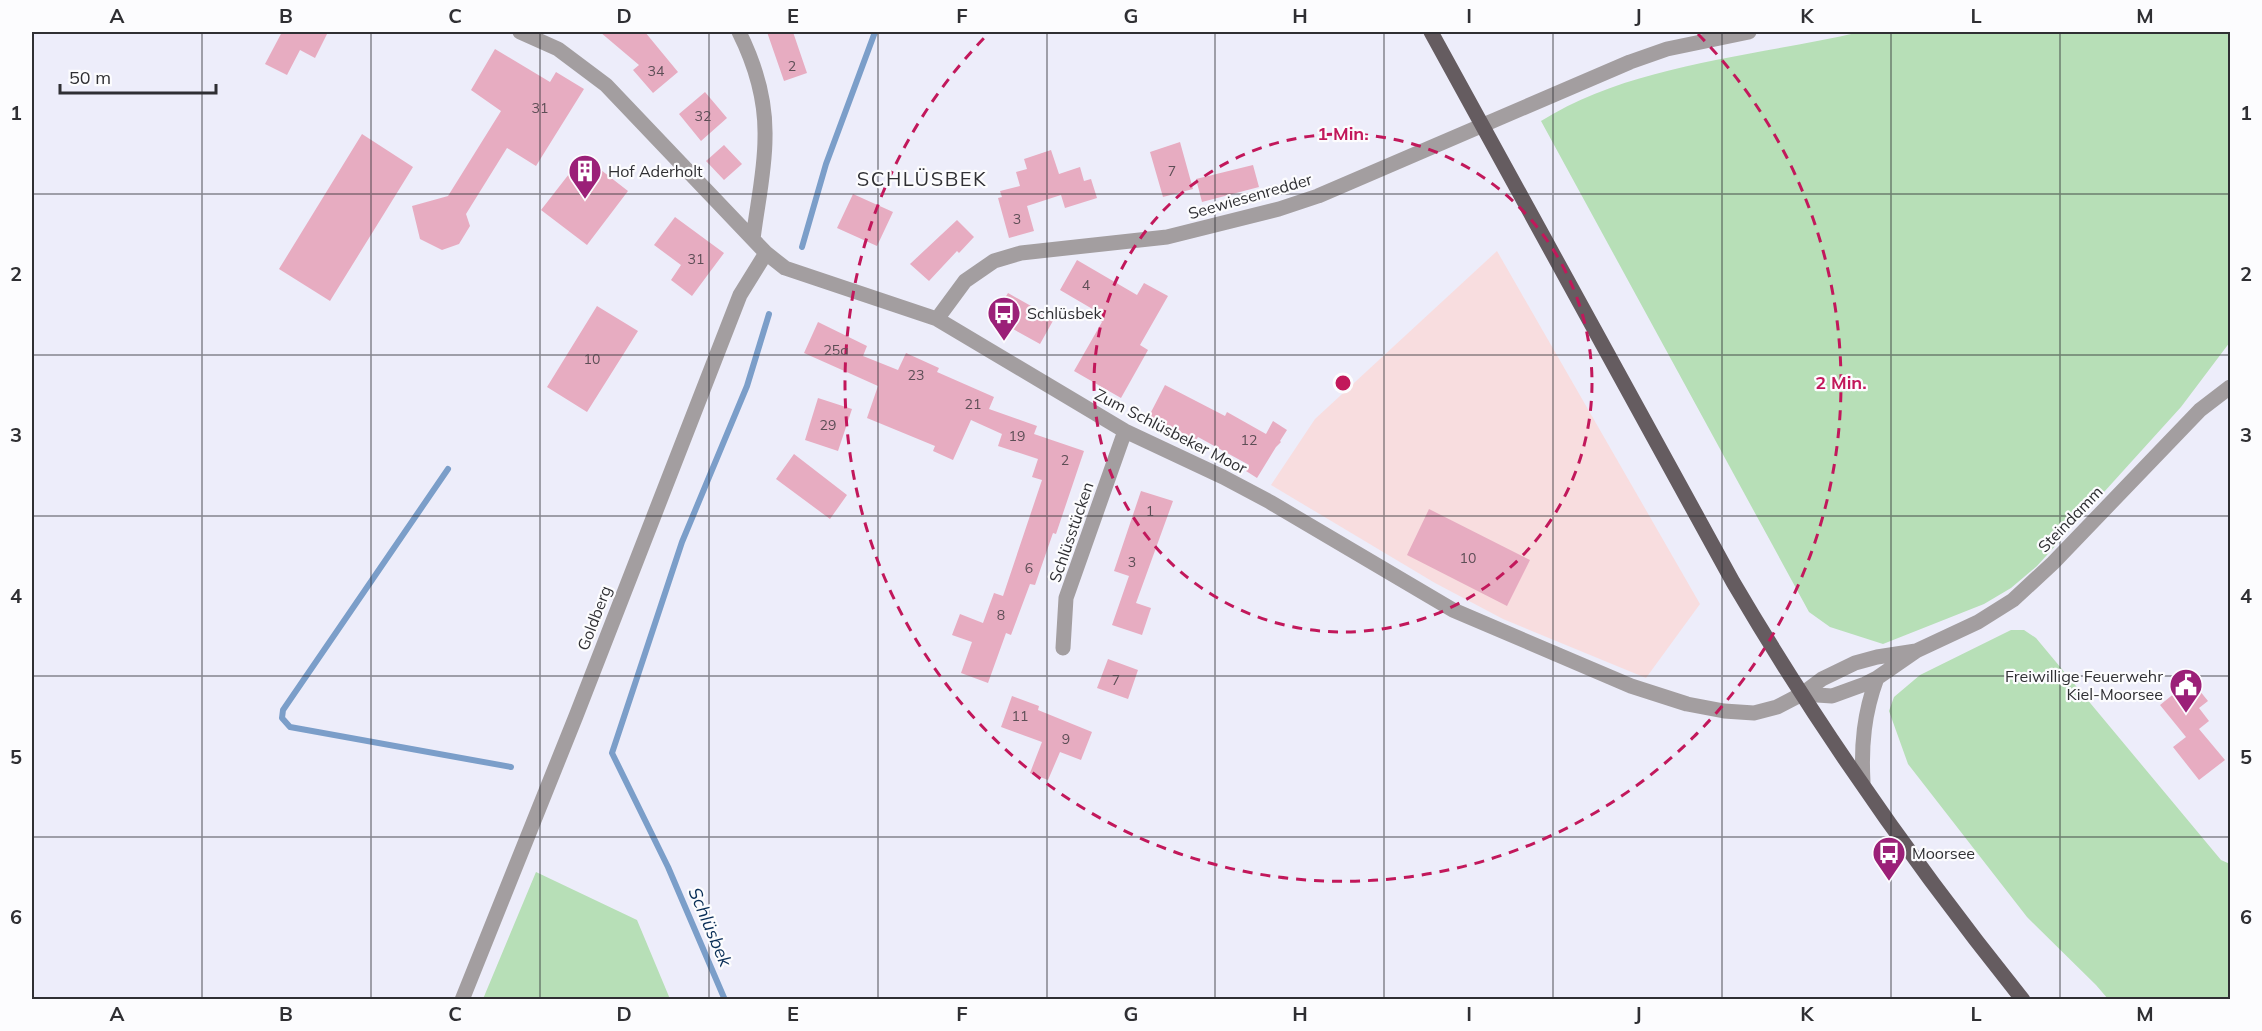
<svg xmlns="http://www.w3.org/2000/svg" width="2262" height="1031" font-family="Mulish,sans-serif">
  <rect width="100%" height="100%" fill="#ededfa"/>
  <path fill="#f8dddf" d="M1497 251 1700 604 1646 678 1503 619 1435 583 1271 485 1315 419Z"/>
  <path fill="#b7dfb7" d="M1860 32H2230V342L2181 407 2037 566 2011 588 1984 604 1883 644 1830 627 1809 612 1541 121C1631 64 1757 56 1860 32Z
    M2011 630H2024L2036 638 2221 860 2230 864V999H2108L2096 985 2027 917 1908 764 1889 711 1894 697 1920 675Z
    M536 872 637 920 670 999H483Z"/>
  <g fill="none" stroke-linecap="round" stroke-linejoin="round">
    <path stroke="#7b9ec9" stroke-width="6" d="M802 247 826 164 875 32
      M448 469 283 710 282 718 290 727 511 767
      M725 1000 668 867 612 753 682 542 747 386 769 314"/>
  </g>
  <path fill="#e7acc1" d="M282 32H328L315 58 300 50 287 75 265 64Z
    M600 32H645L678 72 653 93 633 70 639 65Z
    M767 32H793L807 73 784 81Z
    M495 49 550 82 556 72 584 89 536 166 507 148 466 214 470 226 459 244 442 250 420 239 412 206 448 196 501 111 471 90Z
    M705 92 727 118 701 141 679 114Z
    M362 134 413 167 330 301 279 269Z
    M1180 142 1193 189 1163 197 1150 152Z
    M724 145 742 164 724 180 706 161Z
    M1051 150 1059 174 1080 167 1084 181 1091 179 1097 198 1065 208 1061 195 1027 206 1034 231 1009 238 998 198 1002 197 1000 191 1020 186 1016 172 1027 169 1024 159Z
    M583 156 628 191 587 245 541 210Z
    M1253 165 1259 187 1202 202 1196 179Z
    M853 194 893 212 877 246 837 228Z
    M675 217 724 253 692 296 671 280 681 265 654 245Z
    M957 220 974 237 959 253 957 251 929 281 910 264Z
    M1077 260 1137 295 1144 283 1168 296 1140 345 1148 350 1121 398 1074 371 1102 322 1098 319 1101 314 1060 290Z
    M1008 293 1054 319 1040 344 993 318Z
    M597 306 638 331 587 412 547 387Z
    M818 322 867 346 863 356 898 370 906 353 939 368 937 372 994 397 989 409 1037 426 1034 434 1084 451 1056 534 1053 533 1035 585 1030 584 1011 635 1006 633 988 683 961 673 972 642 952 635 960 614 983 623 994 593 1003 596 1042 480 1032 477 1038 459 998 446 1002 434 971 420 953 460 933 451 935 446 867 418 878 386 804 353Z
    M1165 385 1225 416 1227 412 1266 434 1273 421 1287 430 1280 441 1281 442 1276 447 1257 478 1246 471 1249 465 1198 437 1196 440 1149 416Z
    M818 398 852 409 838 451 805 440Z
    M794 454 847 495 830 519 776 479Z
    M1141 491 1173 501 1136 603 1151 608 1142 635 1112 625 1129 576 1114 571Z
    M1429 509 1530 560 1507 606 1407 555Z
    M1108 659 1138 670 1128 699 1097 688Z
    M2191 680 2208 701 2199 708 2209 721 2199 729 2225 760 2199 780 2173 747 2186 737 2160 705Z
    M1012 696 1039 706 1038 710 1092 732 1081 760 1060 752 1048 780 1030 773 1042 742 1001 727Z"/>
  <g fill="none" stroke-linecap="round" stroke-linejoin="round">
    <path stroke="#a39ea0" stroke-width="15" d="M520 32 558 49 606 85 766 253 785 268 937 319 1125 431 1223 477 1270 502 1453 610 1631 686 1687 704 1724 711 1754 713 1777 707 1802 694 1822 679 1855 663 1877 657 1916 651
      M739 32C755 64 766 101 765 138 765 171 757 206 753 239
      M937 319 965 281 994 261 1021 253 1167 237 1279 209 1318 196 1630 62 1667 49 1749 32
      M1063 648 1066 598 1125 431
      M1802 694 1832 696 1865 684 1877 678 1916 651 1978 622 2013 600 2053 563 2200 410 2230 387
      M1863 782C1861 745 1864 713 1877 678
      M462 1000 576 716 740 295 766 253"/>
    <path stroke="#655c60" stroke-width="15" d="M1431 32 1733 582C1818 727 1918 869 2023 1000"/>
  </g>
  <path fill="none" stroke="#2f2f33" stroke-width="1.5" stroke-opacity="0.55" d="M202 32V1000M371 32V1000M540 32V1000M709 32V1000M878 32V1000M1047 32V1000M1215 32V1000M1384 32V1000M1553 32V1000M1722 32V1000M1891 32V1000M2060 32V1000M32 194H2230M32 355H2230M32 516H2230M32 676H2230M32 837H2230"/>
  <g fill="none" stroke="#c2185b" stroke-width="3" stroke-dasharray="10 8">
    <circle cx="1343" cy="383" r="249"/>
    <path d="M1698 34A498 498 0 1 1 988 34"/>
  </g>
  <defs>
    <g id="building-pin" transform="scale(1.725)"><path d="M0 17L-7.5 6A9.5 9.5 0 1 1 7.5 6Z" fill="#9b2078" stroke="#fcfcfe"/><path d="M-4-6H4V6H1V3H-1V6H-4ZM-2.5-4.3h1.7v1.8h-1.7ZM.8-4.3h1.7v1.8H.8ZM-2.5-1h1.7V.8h-1.7ZM.8-1h1.7V.8H.8Z" fill="#fff"/></g>
    <g id="bus-pin" transform="scale(1.725)"><path d="M0 17L-7.5 6A9.5 9.5 0 1 1 7.5 6Z" fill="#9b2078" stroke="#fcfcfe"/><path d="M-5-6H5V4H4V6H2V4H-2V6H-4V4H-5ZM-3.5-4V0h7V-4ZM-3.5 1.2v1.5H-2V1.2ZM2 1.2v1.5H3.5V1.2Z" fill="#fff"/></g>
    <g id="civic-pin" transform="scale(1.725)"><path d="M0 17L-7.5 6A9.5 9.5 0 1 1 7.5 6Z" fill="#9b2078" stroke="#fcfcfe"/><path d="M-.6-6.5H3V-4.5H.6V-3L4-1V1h2V6H-6V1h2V-1L-.6-3ZM-1.2 2.5V6h2.4V2.5Z" fill="#fff"/></g>
  </defs>
  <g fill-rule="evenodd">
    <use href="#building-pin" x="585" y="171"/>
    <use href="#bus-pin" x="1004" y="313"/>
    <use href="#civic-pin" x="2186" y="685"/>
    <use href="#bus-pin" x="1889" y="853"/>
  </g>
  <g text-anchor="middle" stroke-width="4.5" stroke-linejoin="round" paint-order="stroke">
    <g font-size="14" fill="#5d4e56">
      <text x="792" y="71">2</text>
      <text x="656" y="76">34</text>
      <text x="540" y="113">31</text>
      <text x="703" y="121">32</text>
      <text x="1172" y="176">7</text>
      <text x="1017" y="224">3</text>
      <text x="696" y="264">31</text>
      <text x="1086" y="290">4</text>
      <text x="836" y="355">25a</text>
      <text x="592" y="364">10</text>
      <text x="916" y="380">23</text>
      <text x="973" y="409">21</text>
      <text x="828" y="430">29</text>
      <text x="1017" y="441">19</text>
      <text x="1249" y="445">12</text>
      <text x="1065" y="465">2</text>
      <text x="1150" y="516">1</text>
      <text x="1468" y="563">10</text>
      <text x="1132" y="567">3</text>
      <text x="1029" y="573">6</text>
      <text x="1001" y="620">8</text>
      <text x="1116" y="685">7</text>
      <text x="1020" y="721">11</text>
      <text x="1066" y="744">9</text>
    </g>
    <g font-size="16" fill="#2f2f33" stroke="#fcfcfe" text-anchor="start">
      <text x="608" y="177">Hof Aderholt</text>
      <text x="1027" y="319">Schlüsbek</text>
      <text x="2163" y="682" text-anchor="end">Freiwillige Feuerwehr<tspan x="2163" dy="18">Kiel-Moorsee</tspan></text>
      <text x="1912" y="859">Moorsee</text>
    </g>
    <g font-size="16" fill="#2f2f33" stroke="#fcfcfe">
      <text transform="translate(1250 196) rotate(-16)" y="6">Seewiesenredder</text>
      <text transform="translate(1171 431) rotate(27)" y="6">Zum Schlüsbeker Moor</text>
      <text transform="translate(2070 519) rotate(-46)" y="6">Steindamm</text>
      <text transform="translate(1071 532) rotate(-71)" y="6">Schlüsstücken</text>
      <text transform="translate(594 618) rotate(-69)" y="6">Goldberg</text>
    </g>
    <g font-size="18" font-style="italic" fill="#082d56" stroke="#fcfcfe">
      <text transform="translate(710 927) rotate(67)" y="6">Schlüsbek</text>
    </g>
    <g font-size="20" letter-spacing="1.5" fill="#2f2f33" stroke="#fcfcfe">
      <text x="922" y="186">SCHLÜSBEK</text>
    </g>
  </g>
  <circle cx="1343" cy="383" r="9" fill="#c2185b" stroke="#fcfcfe" stroke-width="3"/>
  <g font-size="18" text-anchor="middle" font-weight="bold" fill="#c2185b" stroke="#fcfcfe" stroke-width="4.5" stroke-linejoin="round" paint-order="stroke">
    <text x="1343" y="140">1 Min.</text>
    <text x="1841" y="389">2 Min.</text>
  </g>
  <rect width="2262" height="1031" fill="none" stroke="#fcfcfe" stroke-width="66"/>
  <path d="M60 84v9h156v-9" fill="none" stroke="#2f2f33" stroke-width="3"/>
  <text x="69" y="84" font-size="18" fill="#2f2f33" stroke="#fcfcfe" stroke-width="4.5" paint-order="stroke">50 m</text>
  <rect x="33" y="33" width="2196" height="965" fill="none" stroke="#2f2f33" stroke-width="2"/>
  <g font-size="20" text-anchor="middle" font-weight="bold" fill="#2f2f33">
    <text x="117" y="23">A</text>
    <text x="286" y="23">B</text>
    <text x="455" y="23">C</text>
    <text x="624" y="23">D</text>
    <text x="793" y="23">E</text>
    <text x="962" y="23">F</text>
    <text x="1131" y="23">G</text>
    <text x="1300" y="23">H</text>
    <text x="1469" y="23">I</text>
    <text x="1638" y="23">J</text>
    <text x="1807" y="23">K</text>
    <text x="1976" y="23">L</text>
    <text x="2145" y="23">M</text>
    <text x="16" y="120">1</text>
    <text x="2246" y="120">1</text>
    <text x="16" y="281">2</text>
    <text x="2246" y="281">2</text>
    <text x="16" y="442">3</text>
    <text x="2246" y="442">3</text>
    <text x="16" y="603">4</text>
    <text x="2246" y="603">4</text>
    <text x="16" y="764">5</text>
    <text x="2246" y="764">5</text>
    <text x="16" y="924">6</text>
    <text x="2246" y="924">6</text>
    <text x="117" y="1021">A</text>
    <text x="286" y="1021">B</text>
    <text x="455" y="1021">C</text>
    <text x="624" y="1021">D</text>
    <text x="793" y="1021">E</text>
    <text x="962" y="1021">F</text>
    <text x="1131" y="1021">G</text>
    <text x="1300" y="1021">H</text>
    <text x="1469" y="1021">I</text>
    <text x="1638" y="1021">J</text>
    <text x="1807" y="1021">K</text>
    <text x="1976" y="1021">L</text>
    <text x="2145" y="1021">M</text>
  </g>
</svg>
